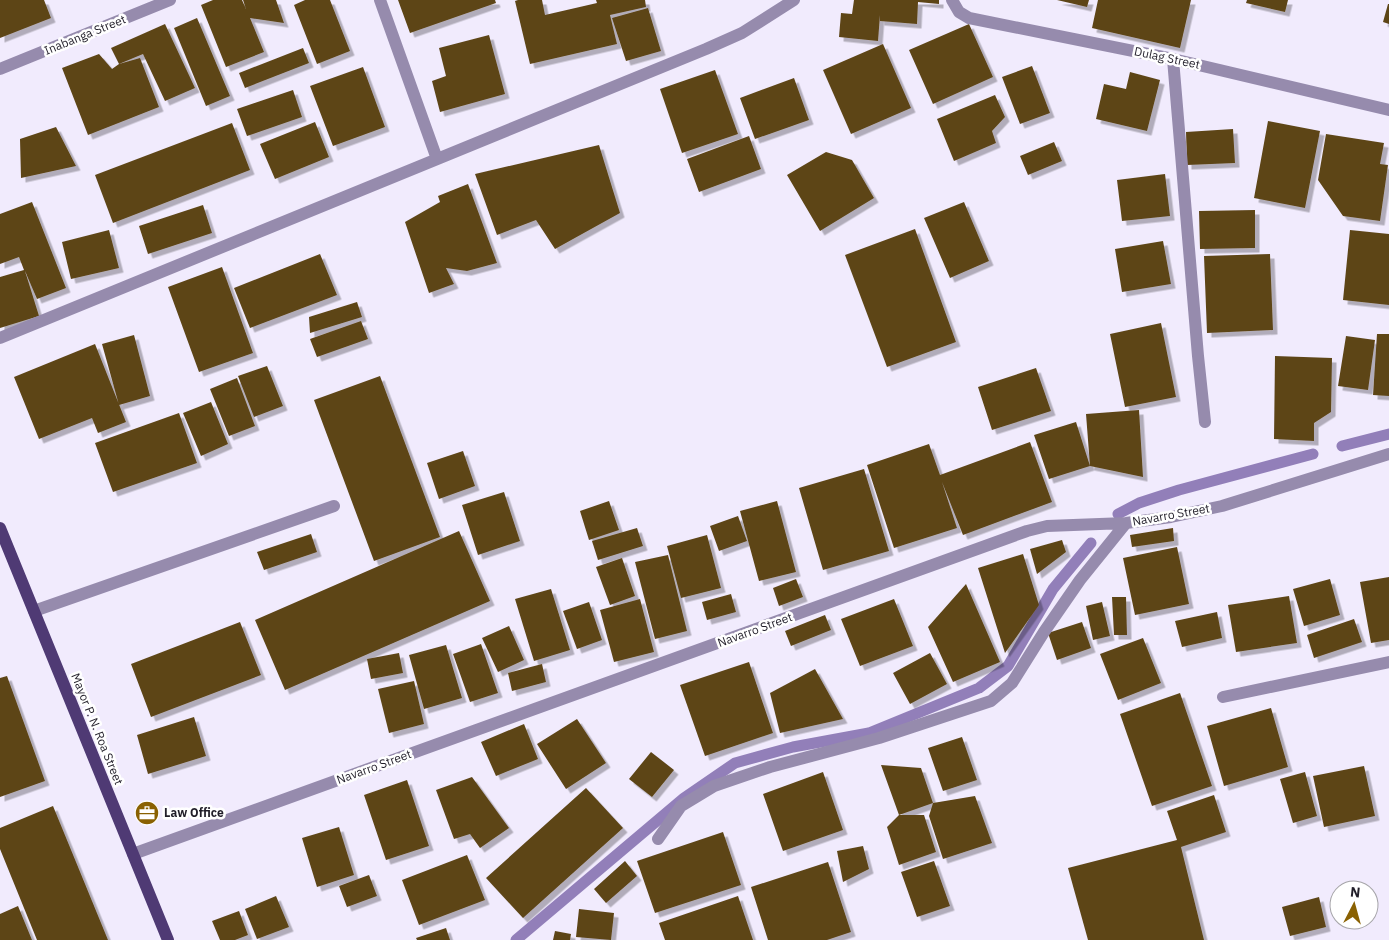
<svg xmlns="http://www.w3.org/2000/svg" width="1389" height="940" font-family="'IBM Plex Sans',sans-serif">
  <defs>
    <filter id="shadow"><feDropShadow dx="4.5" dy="4.5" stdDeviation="0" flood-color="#0004"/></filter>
  </defs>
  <rect width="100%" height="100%" fill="#f1ebfd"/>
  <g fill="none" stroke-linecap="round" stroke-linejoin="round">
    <path stroke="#927fb9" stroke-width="11" d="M1342 446 1389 434
      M1118 514 1139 503 1179 490 1313 454
      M516 940 684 798 735 763 793 747 869 733 979 688 1008 666 1053 589 1091 543"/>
  </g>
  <path fill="#5d4519" filter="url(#shadow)" d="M0 0H44L51 18 0 38Z
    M213 0H242L246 9 243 0H276L284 23 250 18 264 52 226 67 201 5Z
    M305 0H330L350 51 317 64 294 5Z
    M398 0H495L496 3 410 33Z
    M518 0H542L545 15 597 3 596 0H645L646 7 610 15 617 44 530 64 515 1Z
    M854 0H939V4L918 2 917 24 880 21V15L878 41 839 37 841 13 852 14Z
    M1057 0H1089L1087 7Z
    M1098 0H1191L1180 48 1092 28Z
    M1247 0H1288L1285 12 1246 3Z
    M1388 4H1389V24L1383 22Z
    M648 8 661 51 626 61 612 18Z
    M197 18 230 96 206 106 174 28Z
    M165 24 195 88 165 101 143 54 119 64 140 58 159 107 88 135 62 68 99 54 112 69 119 64 111 48Z
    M969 24 993 77 933 104 909 50Z
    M489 35 505 94 440 112 432 81 446 76 439 48Z
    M883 44 911 108 851 134 823 70Z
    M303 48 309 63 245 88 239 73Z
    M1032 66 1050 113 1020 124 1002 77Z
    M363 67 385 127 333 146 310 86Z
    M715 70 738 134 682 153 660 89Z
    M1130 72 1160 80 1147 131 1096 119 1104 84 1126 89Z
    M794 78 809 120 755 139 740 98Z
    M293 90 302 117 247 136 237 109Z
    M995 95 1005 117 992 131 996 143 954 161 937 119Z
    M1268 121 1320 131 1305 208 1254 198Z
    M315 122 329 157 275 179 260 144Z
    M232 123 250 170 113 223 95 175Z
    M56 127 76 166 21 178 20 139Z
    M1233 129 1235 163 1187 165 1186 132Z
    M1326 134 1384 143 1380 164 1388 165 1380 221 1343 216 1318 180Z
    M749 136 761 169 699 192 687 159Z
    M1054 142 1062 161 1028 175 1020 156Z
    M599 145 620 213 555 249 536 220 497 235 475 174Z
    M826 152 852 160 874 198 820 231 787 175Z
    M1165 174 1170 216 1122 221 1117 180Z
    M468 184 497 263 467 271 446 268 454 284 429 293 405 222 440 202 438 196Z
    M32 202 66 288 37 299 25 271 39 316 0 328V277L24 270 19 257 0 264V214Z
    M964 202 989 261 950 278 924 218Z
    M203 205 212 233 148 254 139 226Z
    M1255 210V248L1200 249 1199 211Z
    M915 229 956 342 887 367 845 255Z
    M109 230 119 268 71 279 62 242Z
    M1350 230 1389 234V305L1343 300Z
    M1163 241 1171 284 1122 292 1115 249Z
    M320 254 337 295 250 328 234 288Z
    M1270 254 1273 330 1207 333 1204 256Z
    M222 267 253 353 199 372 168 287Z
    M357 302 362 317 310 333 309 317Z
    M361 321 368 339 317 357 310 339Z
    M1161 323 1176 397 1125 407 1110 334Z
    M1377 334H1389V396L1373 395Z
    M134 335 150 396 119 405 102 344Z
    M1346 336 1375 340 1368 390 1338 386Z
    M95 344 126 422 98 433 92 418 39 439 14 377Z
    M1275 356 1332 358 1331 412 1314 423V441L1274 439Z
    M267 366 283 406 254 417 238 376Z
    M1036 368 1051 411 992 430 978 387Z
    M380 376 440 537 374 561 314 400Z
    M237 378 255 426 229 436 210 389Z
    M211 402 228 444 201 456 183 413Z
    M1139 410 1143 477 1090 466 1049 479 1034 435 1076 422 1090 466 1086 414Z
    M179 413 197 463 113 492 95 443Z
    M1030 442 1052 502 963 535 942 482 957 528 894 548 867 465 929 444 940 475Z
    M463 451 475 486 439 499 427 463Z
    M864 469 889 551 823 570 799 488Z
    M504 492 520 541 478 555 462 505Z
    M609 501 619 530 589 540 580 511Z
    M777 501 796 572 759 581 740 511Z
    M738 516 747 541 719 551 710 526Z
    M637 528 643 546 598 560 592 541Z
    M1173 528 1174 541 1132 547 1130 535Z
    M459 531 490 601 285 690 255 620Z
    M311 534 317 552 264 570 257 552Z
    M707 535 721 588 681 598 667 546Z
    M1062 540 1066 552 1037 574 1030 549Z
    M1177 547 1189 604 1135 615 1123 558Z
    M1023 554 1039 605 1005 653 978 568Z
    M668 555 687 631 655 639 635 562Z
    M622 558 635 596 610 605 596 567Z
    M1389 577V640L1371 643 1360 582Z
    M796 579 803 597 779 606 773 588Z
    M1330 579 1340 615 1304 626 1293 589Z
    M966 584 1000 662 953 682 928 627Z
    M551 589 570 650 534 661 515 599Z
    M731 594 736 612 707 620 702 602Z
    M1289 596 1297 643 1236 652 1228 605Z
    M1112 597H1126L1127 635H1114Z
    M640 599 654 652 614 662 600 610Z
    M894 599 913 646 860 666 841 619Z
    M589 602 602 640 577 649 563 611Z
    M1102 602 1110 636 1093 640 1086 606Z
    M1217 612 1222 638 1182 647 1175 621Z
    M825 615 831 630 791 646 785 631Z
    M1354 619 1362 642 1314 658 1307 635Z
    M240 622 261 675 151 717 131 664Z
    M1082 622 1091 648 1057 660 1048 633Z
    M509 626 524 660 498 672 482 638Z
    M1143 638 1161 683 1118 700 1100 654Z
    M481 644 498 693 470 702 453 654Z
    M446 645 462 698 424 709 409 655Z
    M399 653 403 673 371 679 367 659Z
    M930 653 947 684 910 704 893 673Z
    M749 662 773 733 705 756 680 685Z
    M542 664 546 682 512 691 508 673Z
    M815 669 843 719 780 733 770 693Z
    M7 676 45 781 0 797V678Z
    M414 681 424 724 389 733 378 689Z
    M1180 693 1212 786 1152 806 1120 714Z
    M1271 708 1288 767 1224 786 1207 726Z
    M194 717 206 756 148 774 137 735Z
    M577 719 606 763 566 789 537 744Z
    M524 724 538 759 496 776 481 742Z
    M962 737 977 780 943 791 928 748Z
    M651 752 674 770 652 797 629 779Z
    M881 765 921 768 933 803 899 815H924L936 852 899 865 887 827 899 815Z
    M1364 766 1375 816 1324 827 1313 776Z
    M823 772 843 830 783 851 763 794Z
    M1305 772 1317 816 1293 823 1280 779Z
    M472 777 509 828 480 848 470 834 454 839 436 790Z
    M407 780 429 846 386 860 364 795Z
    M586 788 623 828 523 918 486 878Z
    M1214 795 1226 832 1181 847 1204 940H1088L1068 868 1177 840 1167 811Z
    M975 796 992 843 943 859 929 816 933 803Z
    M53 806 108 940H37L0 849V828Z
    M339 827 354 875 317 887 302 838Z
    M723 832 741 885 655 913 637 861Z
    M863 846 869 869 843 882 837 851Z
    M467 855 485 900 419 925 402 880Z
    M625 861 637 876 606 903 594 889Z
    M934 861 950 906 917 917 901 872Z
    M828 862 851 932 827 940H768L751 887Z
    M369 875 377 896 347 907 339 886Z
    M276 896 289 927 257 939 245 909Z
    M738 896 753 940H665L659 923Z
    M1319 897 1326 927 1290 936 1282 907Z
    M18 906 32 940H0V914Z
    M579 909 614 913 611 940 576 937Z
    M239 911 248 935 235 940H220L212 921Z
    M446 928 450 940H417L416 938Z
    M555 931 571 934 570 940H553Z"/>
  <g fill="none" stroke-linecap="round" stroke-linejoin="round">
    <path stroke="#968bad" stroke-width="12" d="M380 0 437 159
      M952 0 959 12 969 18 1173 59 1389 110
      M1173 59 1198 356 1205 422
      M0 69 170 0
      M0 338 706 49 742 33 794 0
      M34 611 334 506
      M1223 697 1389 662
      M658 839 681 806 714 786 770 767 879 738 991 701 1012 683 1044 632 1080 580 1126 523
      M133 854 1027 531 1047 526 1126 523 1171 517 1222 506 1389 454"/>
    <path stroke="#4f3a74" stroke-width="12" d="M0 528 168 940"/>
  </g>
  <defs>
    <g id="office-disc" transform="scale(1.25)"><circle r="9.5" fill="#8a6102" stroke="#fff"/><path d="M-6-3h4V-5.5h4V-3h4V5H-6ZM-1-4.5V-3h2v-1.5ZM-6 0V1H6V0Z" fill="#fff"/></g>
  </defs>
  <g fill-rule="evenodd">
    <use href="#office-disc" x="147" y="813"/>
  </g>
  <g text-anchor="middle" stroke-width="5" stroke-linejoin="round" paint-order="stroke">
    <g font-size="12" fill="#211e29" stroke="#fff">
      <text transform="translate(85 35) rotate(-22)" y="4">Inabanga Street</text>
      <text transform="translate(1167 58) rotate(12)" y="4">Dulag Street</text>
      <text transform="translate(1171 515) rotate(-10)" y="4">Navarro Street</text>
      <text transform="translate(755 630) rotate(-20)" y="4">Navarro Street</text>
      <text transform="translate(97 729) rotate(68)" y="4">Mayor P. N. Roa Street</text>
      <text transform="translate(374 767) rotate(-20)" y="4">Navarro Street</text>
    </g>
    <g font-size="12" font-weight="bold" fill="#211e29" stroke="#fff" text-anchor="start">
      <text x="164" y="817">Law Office</text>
    </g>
  </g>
  <g transform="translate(1354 905) rotate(6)"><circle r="24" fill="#ffffff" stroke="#a6a5a9"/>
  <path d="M0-4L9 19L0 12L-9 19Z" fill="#8a6102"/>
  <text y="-8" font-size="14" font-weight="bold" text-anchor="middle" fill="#211e29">N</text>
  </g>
</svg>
